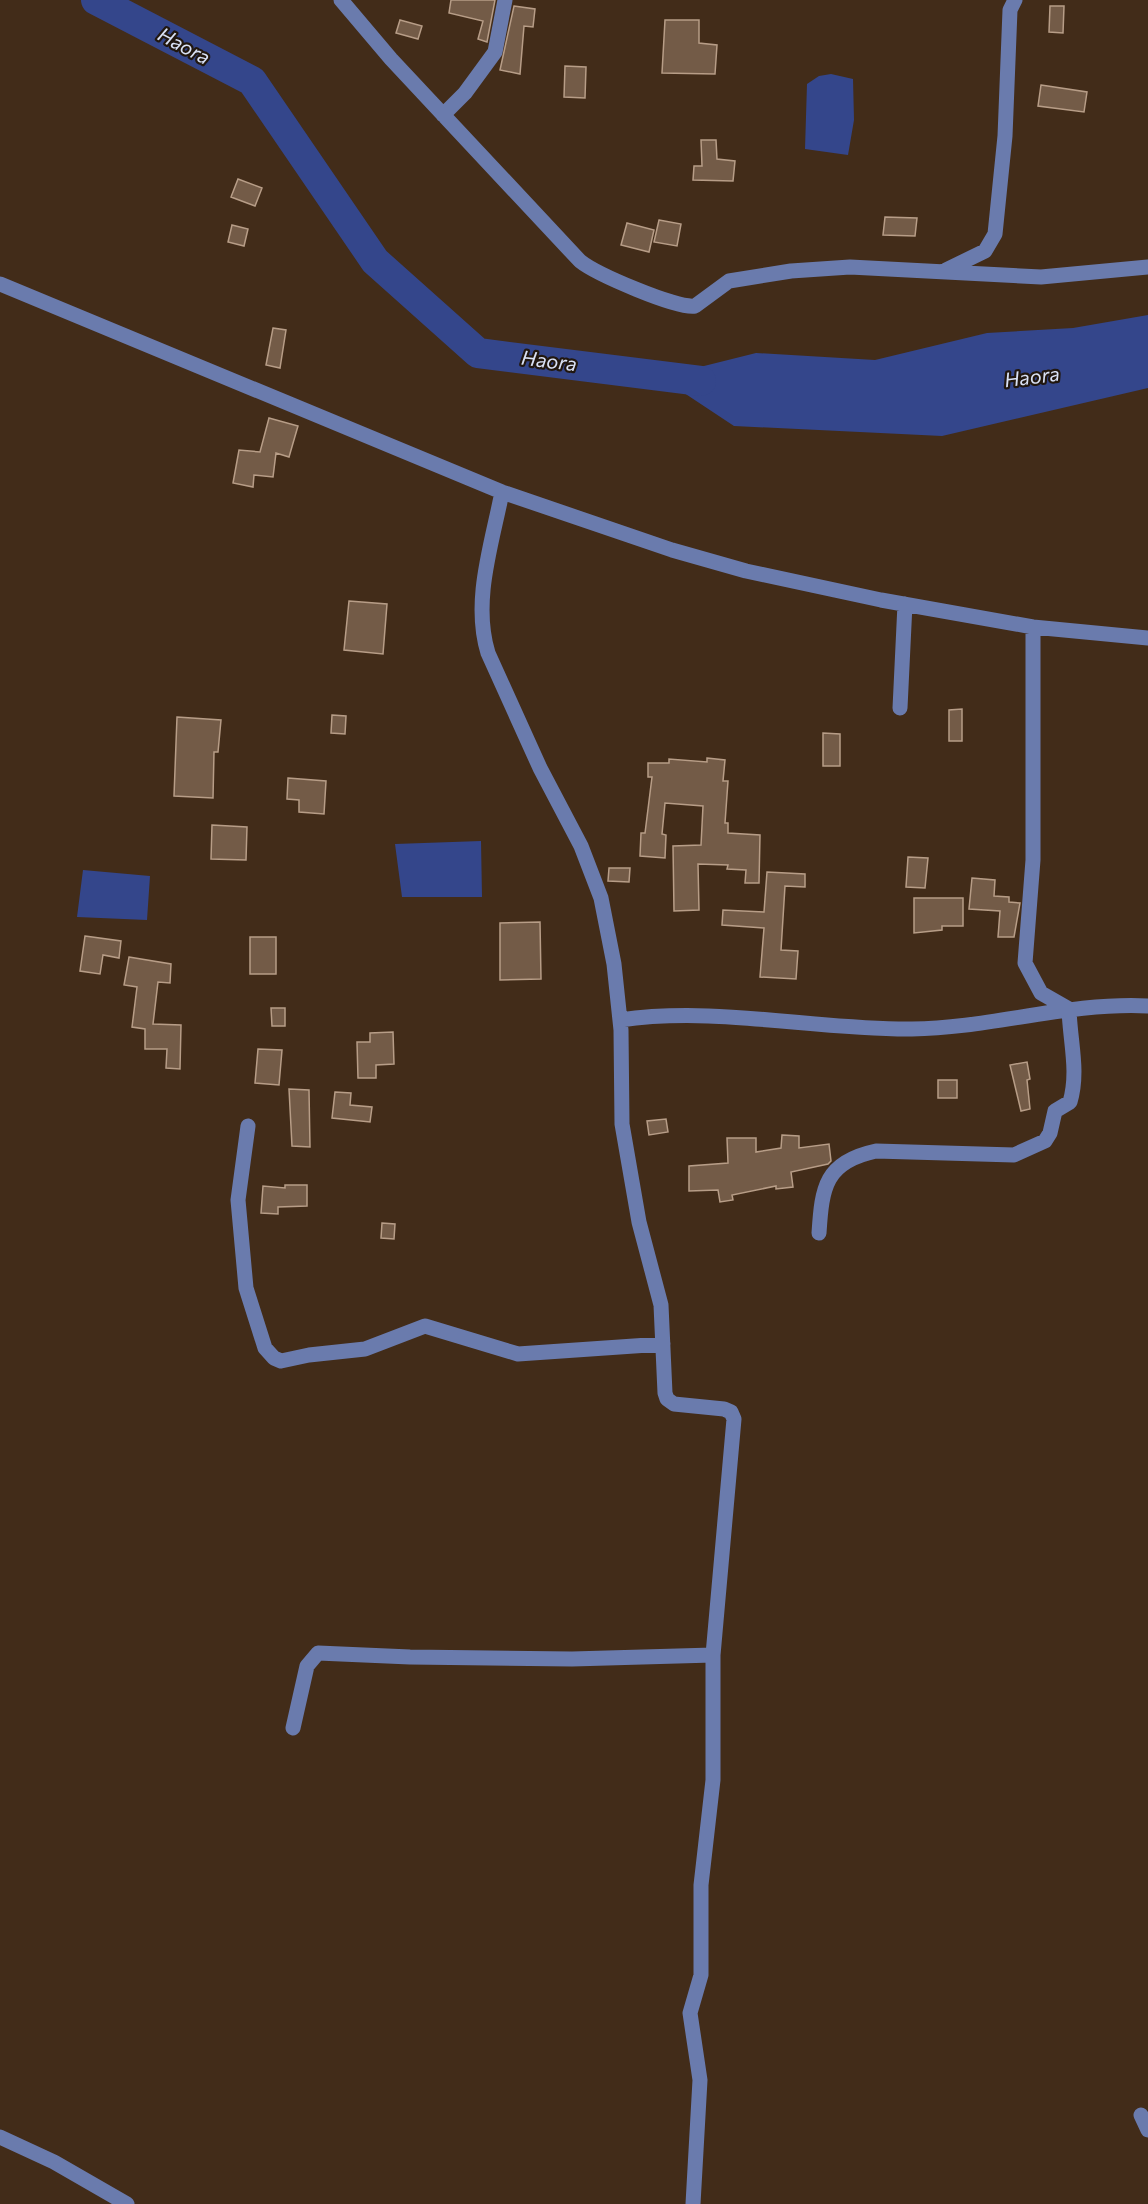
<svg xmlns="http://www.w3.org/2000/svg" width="1148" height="2204" font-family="Commissioner,sans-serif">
  <rect width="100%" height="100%" fill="#422c19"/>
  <path fill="#34468b" d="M831 74 853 79 854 120 848 155 805 149 807 84 819 76Z
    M1148 315V388L942 436 734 426 660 377 756 353 875 360 987 333 1073 328Z
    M481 841 482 897H402L395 844Z
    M83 870 150 876 147 920 77 917Z"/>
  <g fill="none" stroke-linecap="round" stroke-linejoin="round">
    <path stroke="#34468b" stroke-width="30" d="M96 0 252 81 375 261 478 353 701 381"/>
  </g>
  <path fill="#735b47" stroke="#b79d87" stroke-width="1.5" d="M451 0H495L487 42 478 39 483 21 449 13Z
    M514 6 535 9 533 27 524 26 520 74 500 70Z
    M1050 6H1064L1063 33 1049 32Z
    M400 20 422 26 418 39 396 33Z
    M665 20H699V43L717 45 715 74 662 73Z
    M565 66 586 67 585 98 564 97Z
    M1041 85 1087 92 1084 112 1038 106Z
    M701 140H716L717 159 735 161 733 181 693 180 694 166H702Z
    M238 179 262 188 255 206 231 197Z
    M885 217 917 218 915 236 883 235Z
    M659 220 681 224 677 246 654 242Z
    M627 223 654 230 649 252 621 245Z
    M232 225 248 229 244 246 228 242Z
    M273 328 286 330 280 368 266 365Z
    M269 418 298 426 289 457 276 453 273 477 254 475 253 487 233 483 239 450 260 452Z
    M349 601 387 604 383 654 344 650Z
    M962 709V741H949V710Z
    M332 715 346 716 345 734 331 733Z
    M177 717 221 720 218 752H214L213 798 174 796Z
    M823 733 840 734V766H823Z
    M707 758 725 760 723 781H728L725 823H728V833L760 835 759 883H745L746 870 727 869 728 865 698 864 699 910 674 911 673 846 701 845 703 806 665 803 662 834 666 835 665 858 640 856 641 833H645L652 777H648V763H669V759L707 762Z
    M288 778 326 781 324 814 299 812V800L287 799Z
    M212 825 247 827 246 860 211 859Z
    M908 857 928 858 925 888 906 887Z
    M609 868H630L629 882 608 881Z
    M767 872 805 874V887L785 886 781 950 798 951 796 979 760 977 764 928 722 925 723 910 764 912Z
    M972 878 995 880 994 896 1009 897V902L1020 903 1014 937H998L1000 911 969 909Z
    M914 898H963V926H942V930L914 933Z
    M540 922 541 979 500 980V923Z
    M85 936 121 941 119 958 103 955 100 974 80 971Z
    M250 937H276V974H250Z
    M129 957 171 964 170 983 158 982 153 1024 181 1025 180 1069 166 1068 167 1049H145V1029L132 1027 137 987 124 985Z
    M271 1008H285V1026H272Z
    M393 1032 394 1064 376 1065V1078H358L357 1042H370V1033Z
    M258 1049 282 1050 279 1085 255 1083Z
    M1027 1062 1030 1079 1027 1080 1030 1109 1021 1111 1010 1065Z
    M938 1080H957V1098H938Z
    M289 1089 309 1090 310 1147 292 1146Z
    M335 1092 351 1093 350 1105 372 1107 370 1122 332 1118Z
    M666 1119 668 1132 649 1135 647 1121Z
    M782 1135 799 1136V1148L829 1144 831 1161 828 1164 791 1172 793 1187 776 1189V1186L732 1195 733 1200 720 1202 718 1190 689 1191V1166L728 1163 727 1138H756V1152L781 1148Z
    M285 1185H307V1206L278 1207V1214L261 1213 263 1186 285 1188Z
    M382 1223 395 1224 394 1239 381 1238Z"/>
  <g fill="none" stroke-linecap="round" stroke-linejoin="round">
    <path stroke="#6a7bad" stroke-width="15" d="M341 0 391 59 580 261C596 274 677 309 695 306L729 281 791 271 850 267 1041 277 1148 267
      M443 115 465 93 495 52 505 0
      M946 270 985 251 995 234 1005 136 1010 10 1015 0
      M0 284 502 492 672 550 746 571 881 600 1033 627 1148 638
      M502 492C492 544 472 601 488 653L540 768 581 846 601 898 614 964 621 1030 622 1124 639 1222 661 1305 665 1393 667 1399 674 1404 724 1409 731 1412 734 1419 713 1655V1780L701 1885V1975L690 2013 700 2080 693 2204
      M900 708 905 604
      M620 1020C718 1006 814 1030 912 1029 991 1028 1068 1002 1148 1006
      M248 1126 238 1200 246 1288 265 1348 274 1358 281 1361 309 1355 365 1349 425 1326 518 1354 663 1344
      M819 1233C822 1187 825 1162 876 1151L1014 1155 1045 1141 1050 1133 1055 1111 1070 1102C1079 1071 1070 1042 1069 1009L1041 993 1025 963 1033 860V627
      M293 1728 307 1666 318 1653 410 1657 572 1659 713 1655
      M1141 2115 1148 2130
      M0 2137 54 2162 127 2204"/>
  </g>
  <g text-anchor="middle" stroke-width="4.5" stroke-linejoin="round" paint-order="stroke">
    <g font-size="20" font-style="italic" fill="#dae2f6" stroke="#21170f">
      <text transform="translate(184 46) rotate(28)" y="7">Haora</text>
      <text transform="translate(549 361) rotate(7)" y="7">Haora</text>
      <text transform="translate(1032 377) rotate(-7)" y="7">Haora</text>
    </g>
  </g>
</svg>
